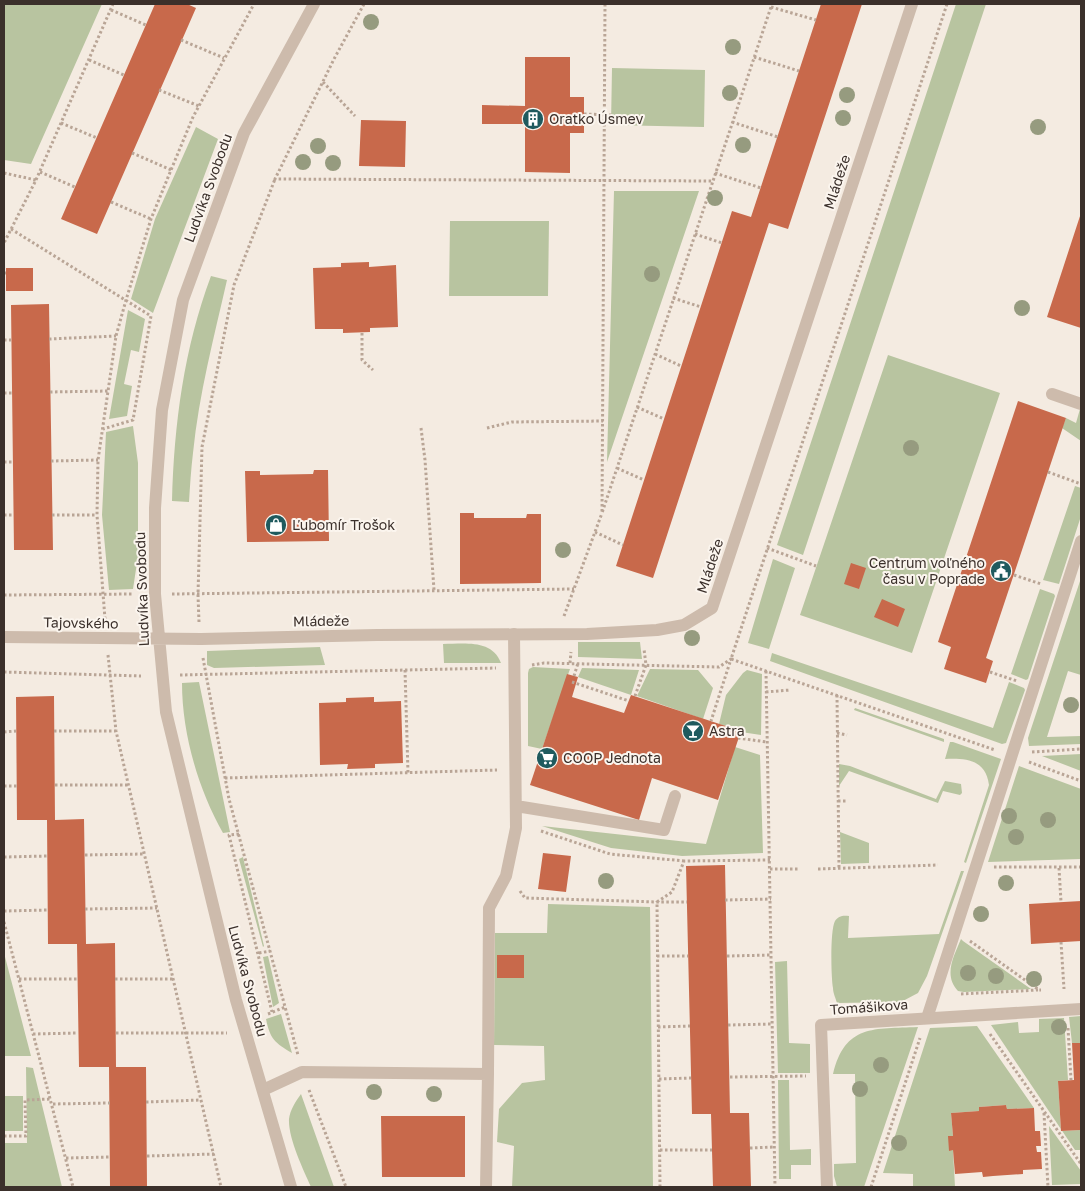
<svg xmlns="http://www.w3.org/2000/svg" width="1085" height="1191" font-family="'Golos Text',sans-serif">
  <rect width="100%" height="100%" fill="#f4ebe1"/>
  <path fill="#b8c4a0" d="M4 4H102L31 164 4 160Z
    M956 4H986L803 555 777 545Z
    M612 68 705 70 704 127 611 125Z
    M196 127 218 139 153 313 131 299 155 219Z
    M614 191H699L607 462Z
    M450 221H549L548 296H449Z
    M211 276 227 280C214 337 199 394 193 453 191 469 190 486 189 502L172 501C174 424 184 348 211 276Z
    M128 310 145 319 139 352 131 350 124 384 132 386 127 416 109 419Z
    M888 355 1000 393 912 653 800 615Z
    M1080 409H1081V441L1062 428 1066 418 1076 423Z
    M133 426 138 463V556L133 589 109 590 102 515 106 432Z
    M1075 486 1081 488V516L1059 584 1043 580Z
    M773 559 795 568 769 649 748 643Z
    M1081 578V675L1068 671 1047 737 1081 736V744L1029 746 1028 738Z
    M1040 589 1054 594 1055 596 1028 679 1026 680 1011 674Z
    M578 642H640L642 659 578 657Z
    M443 644C464 644 492 639 501 663H444Z
    M320 647 325 665 214 668 207 665V651Z
    M772 653 993 728 1009 682 1024 688 1025 690 1006 743 1002 744 770 661Z
    M533 667 570 669 542 749 528 746V673L529 669Z
    M582 668 639 670 631 695 578 677Z
    M650 669 698 670 713 688 703 719 637 696Z
    M747 670 762 674 761 735 741 732V731L719 724 726 695 743 673Z
    M199 682 230 832 223 833C198 789 182 733 182 683Z
    M855 708 944 739V742L854 710Z
    M950 742H953L1001 759 966 863 964 862 989 785C986 760 967 758 945 759Z
    M735 747 760 755 763 853 682 856 611 848 542 826 706 844Z
    M1081 754V771L1042 756Z
    M839 764 850 766 936 799 945 781 961 784 962 793 960 795 943 791 938 803 849 771 839 786Z
    M1019 766 1081 789V859L988 862Z
    M840 832 869 843V863L841 864Z
    M243 857 264 946 263 947 239 859Z
    M961 871H964L927 976 918 993 901 1002 837 1003C836 999 833 993 833 988 831 977 830 930 835 921 838 916 843 915 849 916L848 938 939 934Z
    M548 904 650 907 653 1187H512L514 1146 497 1142 499 1109 522 1083 545 1080 544 1046 494 1045 495 933H547Z
    M961 939 963 941 1031 989 964 992 958 991C943 975 954 956 961 939Z
    M4 953 31 1056H4Z
    M268 956 279 1003 273 1007 263 957Z
    M787 961 789 1043 810 1044V1073H778L775 962Z
    M281 1014 292 1053C275 1043 270 1039 266 1019Z
    M1081 1016V1043H1072L1069 1017Z
    M1064 1018 1068 1080 1058 1081 1061 1131 1081 1130V1150H1075L991 1025 1018 1022 1019 1033 1039 1032V1019Z
    M977 1026 1034 1108 1007 1109 1006 1105 979 1107V1111L951 1113 953 1136 949 1150H953L955 1187H913V1174L883 1173 930 1028Z
    M918 1027 864 1187H837L834 1176V1164L856 1163 855 1074H833C845 1024 874 1029 918 1027Z
    M26 1067 33 1068 62 1187H4V1143H27Z
    M778 1080H789L790 1150 811 1149V1165H791V1179H779Z
    M301 1094 334 1187H311C303 1169 288 1138 289 1119 290 1110 296 1101 301 1094Z
    M4 1096H23V1131H4Z
    M1049 1126 1081 1171V1184L1052 1185Z"/>
  <path fill="#c8694b" d="M155 4H187L196 8 97 234 61 219Z
    M821 4H862L788 229 769 223 653 578 616 566 732 211 751 217Z
    M525 57H570V97H584V133H570V173L525 172V124H482V105L525 106Z
    M361 120 406 121 405 167 359 166Z
    M1081 213V328L1047 317Z
    M369 262V267L396 265 398 327 370 328V332L343 333V329H315L313 268 341 267V263Z
    M6 268H33V291H6Z
    M49 304 53 550H14L11 305Z
    M1018 401 1066 418 986 658 993 661 986 683 944 669 951 647 938 642Z
    M314 470H328L329 541 247 542 245 471H260V475L313 474Z
    M460 513H474V518H526L527 514H541V583L460 584Z
    M851 563 866 568 859 589 844 584Z
    M882 599 905 609 898 627 874 617Z
    M567 674 578 677 572 697 624 713 631 695 741 731 718 800 652 778 639 820 530 785Z
    M54 696 55 820 84 819 86 944 115 943 116 1067H146L147 1187H110L109 1067H79L77 944H48L47 820H17L16 697Z
    M374 697V702L401 701 403 763 375 764V768L347 769 348 764 320 765 319 703 346 702V698Z
    M543 853 571 856 566 892 538 889Z
    M725 865 730 1113H749L751 1187H713L711 1114H692L686 866Z
    M1081 901V941L1031 944 1029 904Z
    M497 955H524V978H497Z
    M1072 1043H1081V1130L1061 1131 1058 1081 1074 1080Z
    M1006 1105 1007 1109 1034 1108 1035 1131H1040L1041 1146H1036L1037 1152H1041L1042 1169 1023 1170V1174L993 1176 983 1177 982 1172 955 1174 953 1150 949 1151 948 1136H953L951 1113 979 1111V1107Z
    M381 1116H465V1177H382Z"/>
  <g fill="none" stroke-linecap="round" stroke-linejoin="round">
    <path stroke="#b9a596" stroke-width="3" stroke-dasharray="2.5 2.5" stroke-linecap="butt" d="M364 4 334 59 275 179 713 181 772 4
      M605 4 602 513 713 181
      M947 4 731 659 995 750
      M771 7 816 20
      M111 10 146 25
      M181 40 224 58
      M754 57 799 71
      M89 60 124 75
      M323 82 355 116
      M159 90 199 106
      M584 114 612 115
      M732 122 778 137
      M61 123 97 138
      M132 153 171 170
      M40 172 75 187
      M4 173 36 180 4 243
      M715 173 761 188
      M36 180 113 4
      M111 202 151 219
      M11 229 151 316 133 420 103 429
      M695 234 722 243
      M4 273H6
      M673 298 701 307
      M362 333V360L373 370
      M49 339 116 336
      M4 340H11
      M655 354 681 366
      M50 392 108 391
      M4 393H12
      M637 407 664 419
      M421 428 425 460 434 590
      M487 428 512 422 603 421
      M51 461 98 460
      M4 462H13
      M617 468 644 480
      M1048 472 1081 484
      M4 515H14
      M52 515H97
      M595 532 623 545
      M767 548 816 566
      M1014 575 1041 584
      M172 594 574 589
      M4 595 133 594
      M564 616 602 513
      M105 619 97 515 98 460 116 336 126 300 151 219 171 170 193 117 254 4
      M199 622 198 595 202 447 234 285 275 179
      M108 655 116 731 221 1187
      M203 658 229 799 298 1055
      M570 663 571 652
      M532 665 544 663 719 667 731 659 711 721
      M405 670 408 773
      M766 671 775 1187
      M4 672 141 676
      M990 672 1017 681
      M180 675 496 668
      M574 676 578 663
      M572 682 629 701
      M766 692 790 690
      M837 695 839 868
      M635 696 646 665 644 649
      M54 731H116
      M4 732 16 731
      M837 733 847 735
      M738 738 767 742
      M1032 752 1081 749
      M1029 762 1081 781
      M225 778 497 770
      M55 785H128
      M4 786H17
      M838 801H847
      M541 831 610 854 684 861
      M239 834 229 835 272 1012
      M85 855 144 854
      M4 857 47 856
      M994 867H1081
      M1059 868 1061 902
      M770 869H798
      M818 869 938 865
      M520 891 525 898 657 902H687
      M725 900 771 899
      M85 909 157 908
      M4 911 48 910
      M4 922 73 1187
      M970 941 1039 990H1041
      M1061 942 1064 989
      M259 953 270 951
      M657 956H688
      M727 956 772 955
      M19 979H78
      M115 979H173
      M961 994 1038 990
      M268 1014 285 1007
      M728 1025 772 1024
      M658 1027 690 1026
      M1068 1028 1071 1080
      M116 1033H227
      M33 1034 78 1033
      M990 1034 1081 1164
      M730 1077 806 1076
      M659 1079 691 1078
      M309 1090 346 1187
      M146 1102 201 1100
      M53 1104 110 1103
      M1044 1113 1048 1187
      M4 1136H26L25 1100 51 1099
      M750 1148 774 1147
      M660 1150H712
      M147 1156 214 1154
      M66 1158 110 1157
      M660 1187 657 902 672 892 684 861 770 860
      M871 1187 920 1038"/>
    <path stroke="#cdbbac" stroke-width="12" d="M1052 394 1081 404
      M516 806 664 830 675 796
      M927 1018 1081 541
      M488 1074 489 908 506 876 516 828 514 634
      M263 1090 302 1072 488 1074 486 1187"/>
    <path stroke="#cdbbac" stroke-width="12" d="M4 637 201 639 377 635 587 634 657 630 684 625 712 608 912 4
      M291 1187 236 1000 166 712 155 594V508L162 410 183 300 244 133 314 4
      M827 1187 821 1025 1081 1009"/>
  </g>
  <g fill="#969b7f">
    <circle cx="371" cy="22" r="8"/>
    <circle cx="733" cy="47" r="8"/>
    <circle cx="730" cy="93" r="8"/>
    <circle cx="847" cy="95" r="8"/>
    <circle cx="843" cy="118" r="8"/>
    <circle cx="1038" cy="127" r="8"/>
    <circle cx="743" cy="145" r="8"/>
    <circle cx="318" cy="146" r="8"/>
    <circle cx="303" cy="162" r="8"/>
    <circle cx="333" cy="163" r="8"/>
    <circle cx="715" cy="198" r="8"/>
    <circle cx="652" cy="274" r="8"/>
    <circle cx="1022" cy="308" r="8"/>
    <circle cx="911" cy="448" r="8"/>
    <circle cx="563" cy="550" r="8"/>
    <circle cx="692" cy="638" r="8"/>
    <circle cx="1071" cy="705" r="8"/>
    <circle cx="1009" cy="816" r="8"/>
    <circle cx="1048" cy="820" r="8"/>
    <circle cx="1016" cy="837" r="8"/>
    <circle cx="606" cy="881" r="8"/>
    <circle cx="1006" cy="883" r="8"/>
    <circle cx="981" cy="914" r="8"/>
    <circle cx="968" cy="973" r="8"/>
    <circle cx="996" cy="976" r="8"/>
    <circle cx="1034" cy="979" r="8"/>
    <circle cx="1059" cy="1027" r="8"/>
    <circle cx="881" cy="1065" r="8"/>
    <circle cx="860" cy="1089" r="8"/>
    <circle cx="374" cy="1092" r="8"/>
    <circle cx="434" cy="1094" r="8"/>
    <circle cx="899" cy="1143" r="8"/>
  </g>
  <defs>
    <g id="building-disc" transform="scale(1.125)"><circle r="9.5" fill="#1f5a5e" stroke="#fbf5ee"/><path d="M-4-6H4V6H1V3H-1V6H-4ZM-2.5-4.3h1.7v1.8h-1.7ZM.8-4.3h1.7v1.8H.8ZM-2.5-1h1.7V.8h-1.7ZM.8-1h1.7V.8H.8Z" fill="#fff"/></g>
    <g id="shop-disc" transform="scale(1.125)"><circle r="9.5" fill="#1f5a5e" stroke="#fbf5ee"/><path d="M-5-2.5h2.3a2.7 3.5 0 0 1 5.4 0H5L5.5 6h-11ZM-1.5-2.5h3a1.5 2.3 0 0 0-3 0Z" fill="#fff"/></g>
    <g id="civic-disc" transform="scale(1.125)"><circle r="9.5" fill="#1f5a5e" stroke="#fbf5ee"/><path d="M-.6-6.5H3V-4.5H.6V-3L4-1V1h2V6H-6V1h2V-1L-.6-3ZM-1.2 2.5V6h2.4V2.5Z" fill="#fff"/></g>
    <g id="bar-disc" transform="scale(1.125)"><circle r="9.5" fill="#1f5a5e" stroke="#fbf5ee"/><path d="M-6-5H6L.8 .8V4.5H3.5V6h-7V4.5H-.8V.8Z" fill="#fff"/></g>
    <g id="supermarket-disc" transform="scale(1.125)"><circle r="9.5" fill="#1f5a5e" stroke="#fbf5ee"/><path d="M-6-5.5h2.5l.6 2H6L4.5 2H-2.5L-4.4-4H-6ZM-1.5 3.2a1.3 1.3 0 1 0 .1 0ZM3 3.2a1.3 1.3 0 1 0 .1 0Z" fill="#fff"/></g>
  </defs>
  <g fill-rule="evenodd">
    <use href="#building-disc" x="533" y="119"/>
    <use href="#shop-disc" x="276" y="525"/>
    <use href="#civic-disc" x="1001" y="571"/>
    <use href="#bar-disc" x="693" y="731"/>
    <use href="#supermarket-disc" x="547" y="758"/>
  </g>
  <g text-anchor="middle" stroke-width="4" stroke-linejoin="round" paint-order="stroke">
    <g font-size="14" fill="#3b302b" stroke="#fbf5ee" text-anchor="start">
      <text x="549" y="124">Oratko Úsmev</text>
      <text x="292" y="530">Ľubomír Trošok</text>
      <text x="985" y="568" text-anchor="end">Centrum voľného<tspan x="985" dy="16">času v Poprade</tspan></text>
      <text x="709" y="736">Astra</text>
      <text x="563" y="763">COOP Jednota</text>
    </g>
    <g font-size="14" fill="#3b302b" stroke="#fbf5ee">
      <text transform="translate(837 182) rotate(-72)" y="5">Mládeže</text>
      <text transform="translate(208 188) rotate(-70)" y="5">Ludvíka Svobodu</text>
      <text transform="translate(710 566) rotate(-72)" y="5">Mládeže</text>
      <text transform="translate(142 589) rotate(-92)" y="5">Ludvíka Svobodu</text>
      <text transform="translate(321 621) rotate(-1)" y="5">Mládeže</text>
      <text transform="translate(81 623) rotate(1)" y="5">Tajovského</text>
      <text transform="translate(248 981) rotate(75)" y="5">Ludvíka Svobodu</text>
      <text transform="translate(869 1007) rotate(-4)" y="5">Tomášikova</text>
    </g>
  </g>
  <rect width="1085" height="1191" fill="none" stroke="#3b302b" stroke-width="10"/>
</svg>
